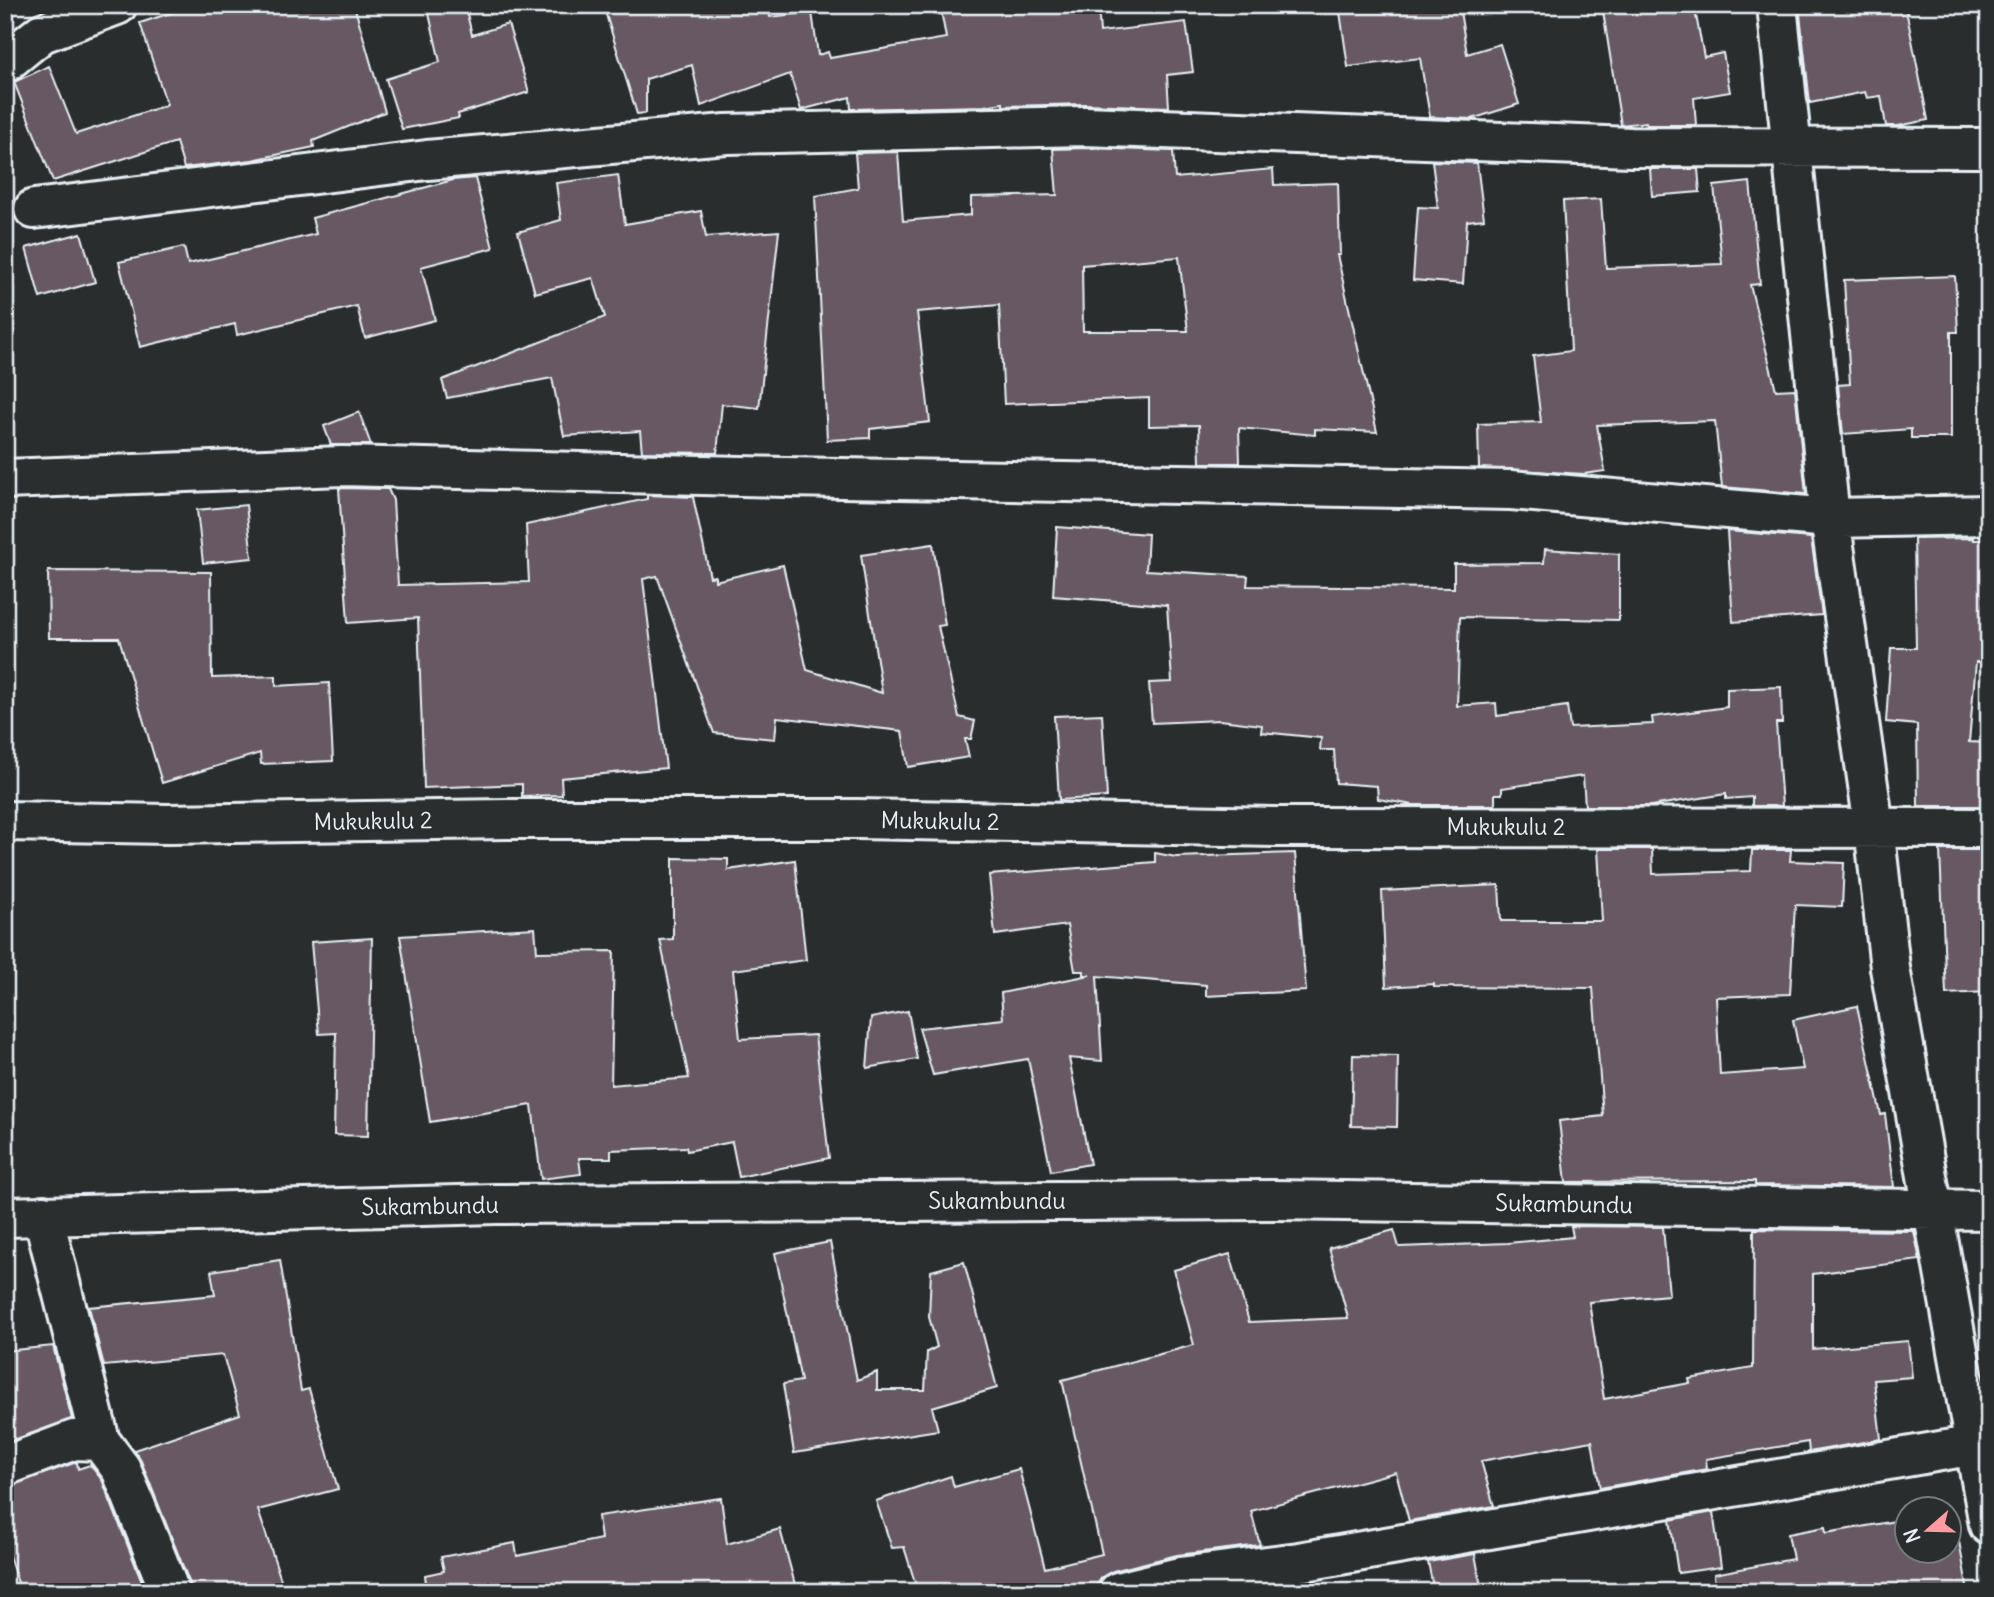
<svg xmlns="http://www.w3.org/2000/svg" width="1994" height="1597" font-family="Delius,sans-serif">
  <rect width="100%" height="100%" fill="#2a2d2e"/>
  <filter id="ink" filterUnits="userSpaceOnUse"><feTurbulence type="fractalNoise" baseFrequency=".0143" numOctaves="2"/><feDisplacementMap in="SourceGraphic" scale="14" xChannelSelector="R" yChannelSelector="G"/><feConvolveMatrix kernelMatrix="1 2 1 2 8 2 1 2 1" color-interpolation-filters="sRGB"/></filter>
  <g filter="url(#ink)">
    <path fill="#685964" stroke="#e8f1f8" stroke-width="2" fill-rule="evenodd" d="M195 5H354L385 112 313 141 314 147 252 160 184 168 176 142 53 181 14 82 49 66 76 134 167 105 140 23Z
      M427 5H465L472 35 508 24 529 92 458 114 459 118 402 129 386 79 440 62Z
      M603 5H768L770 17 812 12 818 55 828 52 830 58 946 38 940 5H1098L1100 32 1186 22 1193 72 1167 75 1169 107 1085 104 1003 106V103L984 106 851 109 850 97 801 110 790 74 701 106 692 65 646 79V113L637 114Z
      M1339 5H1459L1467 54 1500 44 1519 104 1472 119 1430 117 1420 58 1348 67Z
      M1602 5H1694L1704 57 1723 53 1730 92 1694 98 1696 125H1647L1646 122 1621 125Z
      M1799 5H1905L1928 120 1898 126H1886L1881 96 1867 98 1865 92 1810 103Z
      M1085 148 1173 151 1175 178 1273 169 1274 185 1338 183 1340 255H1337L1377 432 1315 429V435L1239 428 1240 463H1200L1199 425 1149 426V398L1004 404 999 305 917 312 930 422 870 429V438L827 440 815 196 858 188 855 153 898 152 903 221 971 215V197L1057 195 1053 149ZM1179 257 1188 331H1083L1082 265Z
      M1432 161 1477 163 1484 219 1467 221 1463 284 1413 280 1418 207 1438 208Z
      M1650 169H1698L1700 192 1652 196Z
      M618 175 625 224 701 211 706 237 779 231 759 408 722 404 717 453 642 452 640 431 564 436 552 378 447 398 442 380 605 317 593 278 535 293 518 232 561 220 556 183Z
      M475 178 493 248 421 267 435 320 365 338 357 306 237 335 235 324 140 347 119 262 184 247 188 264 316 234 312 218 453 180Z
      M1750 182 1760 284 1750 285 1776 390 1795 389 1806 494 1722 487 1715 421 1597 425 1605 471 1584 474 1479 468 1478 424 1541 422 1533 356 1571 351 1563 201 1601 199 1606 268 1722 264 1714 186Z
      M81 233 95 282 40 298 26 248Z
      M1955 276 1958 332H1951V438H1911V429L1843 434 1838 385 1850 384 1844 280Z
      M359 412 371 445H331L324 426Z
      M339 488 388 489 393 500 398 585 529 582 526 525 647 499V495L693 497 710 577 715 576V581L783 565 807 670 882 693 861 555 933 544 945 625 938 626 959 717 975 721 971 739H965L969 757 908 767 902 731 777 717 775 739 714 733 657 576 643 579 666 768 561 778 562 795 522 796V784L424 788 418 618 348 623Z
      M246 505 252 558 203 563 197 510Z
      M1057 527 1148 534 1146 570 1248 576 1247 586 1454 588V564L1544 563 1545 549 1619 554V620L1460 617 1457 706 1496 703 1497 716 1567 706 1570 728 1653 724 1652 717 1727 707V689L1781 687 1782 723H1776L1782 806H1752V797L1726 799V794L1651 806H1585L1583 776 1502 788V794H1495V805H1413L1378 799 1377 786 1336 783 1334 750H1320L1321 738 1261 732 1262 725 1220 720 1152 723 1149 683 1172 682 1167 605 1053 596Z
      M1727 531 1811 538 1822 615 1733 622Z
      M1974 538V540H1989V662H1976L1969 742 1989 743V806H1918L1917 725 1886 722 1891 648H1916L1914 539Z
      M48 571 211 572 212 678 276 676V686L329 683 333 761 261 764 260 753 162 783 119 638H49Z
      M1102 714 1107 797 1059 800 1054 716Z
      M1598 849H1652L1653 874 1751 871 1752 850H1791L1790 861 1844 863 1842 907 1795 905 1790 994 1716 997 1720 1075 1803 1069 1793 1020 1857 1006 1881 1115 1885 1114 1894 1187 1755 1185V1181L1566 1182 1559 1121 1603 1116 1593 988 1434 987V984L1386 987 1382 891 1499 885 1501 921H1602Z
      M1940 850H1989V992L1946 994Z
      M1155 853 1176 857 1295 853 1306 991 1206 996V985L1097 976 1102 1061 1069 1058 1090 1164 1051 1171 1028 1059 933 1075 919 1028 1003 1019 1001 993 1090 975H1084V971H1075L1067 925 995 935 989 875 1155 862Z
      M673 858 728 859V870L795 860 806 960 733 970 740 1039 815 1035 829 1158 739 1177 732 1142 687 1151 686 1147 611 1150V1158H579L581 1174 541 1179 532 1105 430 1122 400 936 535 928 537 952 614 951 611 1085 689 1078 660 940 673 939Z
      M372 938 368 1136 334 1135 336 1033 319 1034 311 942Z
      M908 1011 917 1059 867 1068 871 1018Z
      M1353 1055 1398 1056 1397 1127 1351 1126Z
      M1571 1226 1663 1227 1669 1295 1589 1302 1604 1399 1690 1383 1689 1379 1753 1368 1754 1229 1914 1231 1920 1260 1813 1274V1349L1908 1341 1912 1377 1874 1380 1881 1439 1809 1452 1808 1442 1706 1459 1707 1469 1600 1488 1592 1441 1481 1461 1494 1506 1409 1521 1396 1472 1251 1511 1260 1545 1177 1555 1113 1571 1102 1577 1097 1585V1592H918L904 1547 892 1548 876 1501 951 1476 954 1487 1019 1469 1045 1568 1102 1554 1062 1380 1194 1345 1174 1270 1230 1254 1249 1322 1348 1318 1329 1248 1394 1230 1399 1247 1508 1243 1573 1237Z
      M830 1242 857 1380 877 1372V1390H925L927 1352 937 1347 929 1317 931 1271 964 1262 997 1388 932 1407 938 1430 794 1453 783 1384 801 1381 775 1253Z
      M280 1260 301 1391 309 1389 338 1489 258 1510 285 1592H191L190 1584 141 1461 134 1450 240 1414 223 1355 104 1366 89 1307 215 1295 211 1271Z
      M53 1346 72 1419 5 1443V1351Z
      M77 1462 78 1469 90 1465 102 1480 146 1592H21L5 1544V1487Z
      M721 1498 727 1544 780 1529 797 1592H427L425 1575 444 1571 441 1557 515 1543 517 1556 601 1539 598 1516Z
      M1713 1512 1721 1567 1678 1573 1670 1520Z
      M1907 1519V1551H1949V1542L1959 1541 1968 1592H1715L1714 1574 1793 1559 1788 1534 1825 1527 1826 1533Z
      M1475 1554 1482 1592H1434L1428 1562Z"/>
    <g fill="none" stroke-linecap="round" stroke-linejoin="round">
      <g stroke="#e8f1f8" stroke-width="44">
        <path id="minor" d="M1777 5 1830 518 1874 827 1890 968 1989 1525
          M5 63 42 33 117 5
          M34 209 427 160 726 134 1085 126 1631 147 1989 148
          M5 479 342 466 785 477 1511 490 1830 518 1989 515
          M5 821 167 824 507 819H858L1276 827 1989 828
          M43 1215 100 1441 121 1469 170 1592
          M5 1217 496 1204 1274 1200 1989 1210
          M5 1466 74 1440 100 1441
          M1118 1592 1180 1577 1299 1562 1975 1445"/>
      </g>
      <use href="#minor" stroke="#2a2d2e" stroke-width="38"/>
    </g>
  </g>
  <g text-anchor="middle" stroke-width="5" stroke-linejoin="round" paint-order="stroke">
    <g font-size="23" fill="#e8f1f8" stroke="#2a2d2e">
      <text transform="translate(373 821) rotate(-1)" y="8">Mukukulu 2</text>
      <text transform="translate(940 821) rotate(1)" y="8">Mukukulu 2</text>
      <text x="1506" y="835">Mukukulu 2</text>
      <text x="997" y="1209">Sukambundu</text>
      <text transform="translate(1564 1204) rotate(1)" y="8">Sukambundu</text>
      <text transform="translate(430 1206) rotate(-1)" y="8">Sukambundu</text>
    </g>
  </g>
  <rect width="1994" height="1597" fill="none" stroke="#2a2d2e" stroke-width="28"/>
  <rect x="14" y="14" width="1966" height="1569" fill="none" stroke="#e8f1f8" stroke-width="2.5" filter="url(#ink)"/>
  <g transform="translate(1928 1530) rotate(250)"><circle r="33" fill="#2a2d2e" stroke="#767b7f" stroke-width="2"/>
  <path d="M0-5L12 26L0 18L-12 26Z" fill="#ff9aa2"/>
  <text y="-10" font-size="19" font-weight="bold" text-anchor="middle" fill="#e8f1f8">N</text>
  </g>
</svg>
